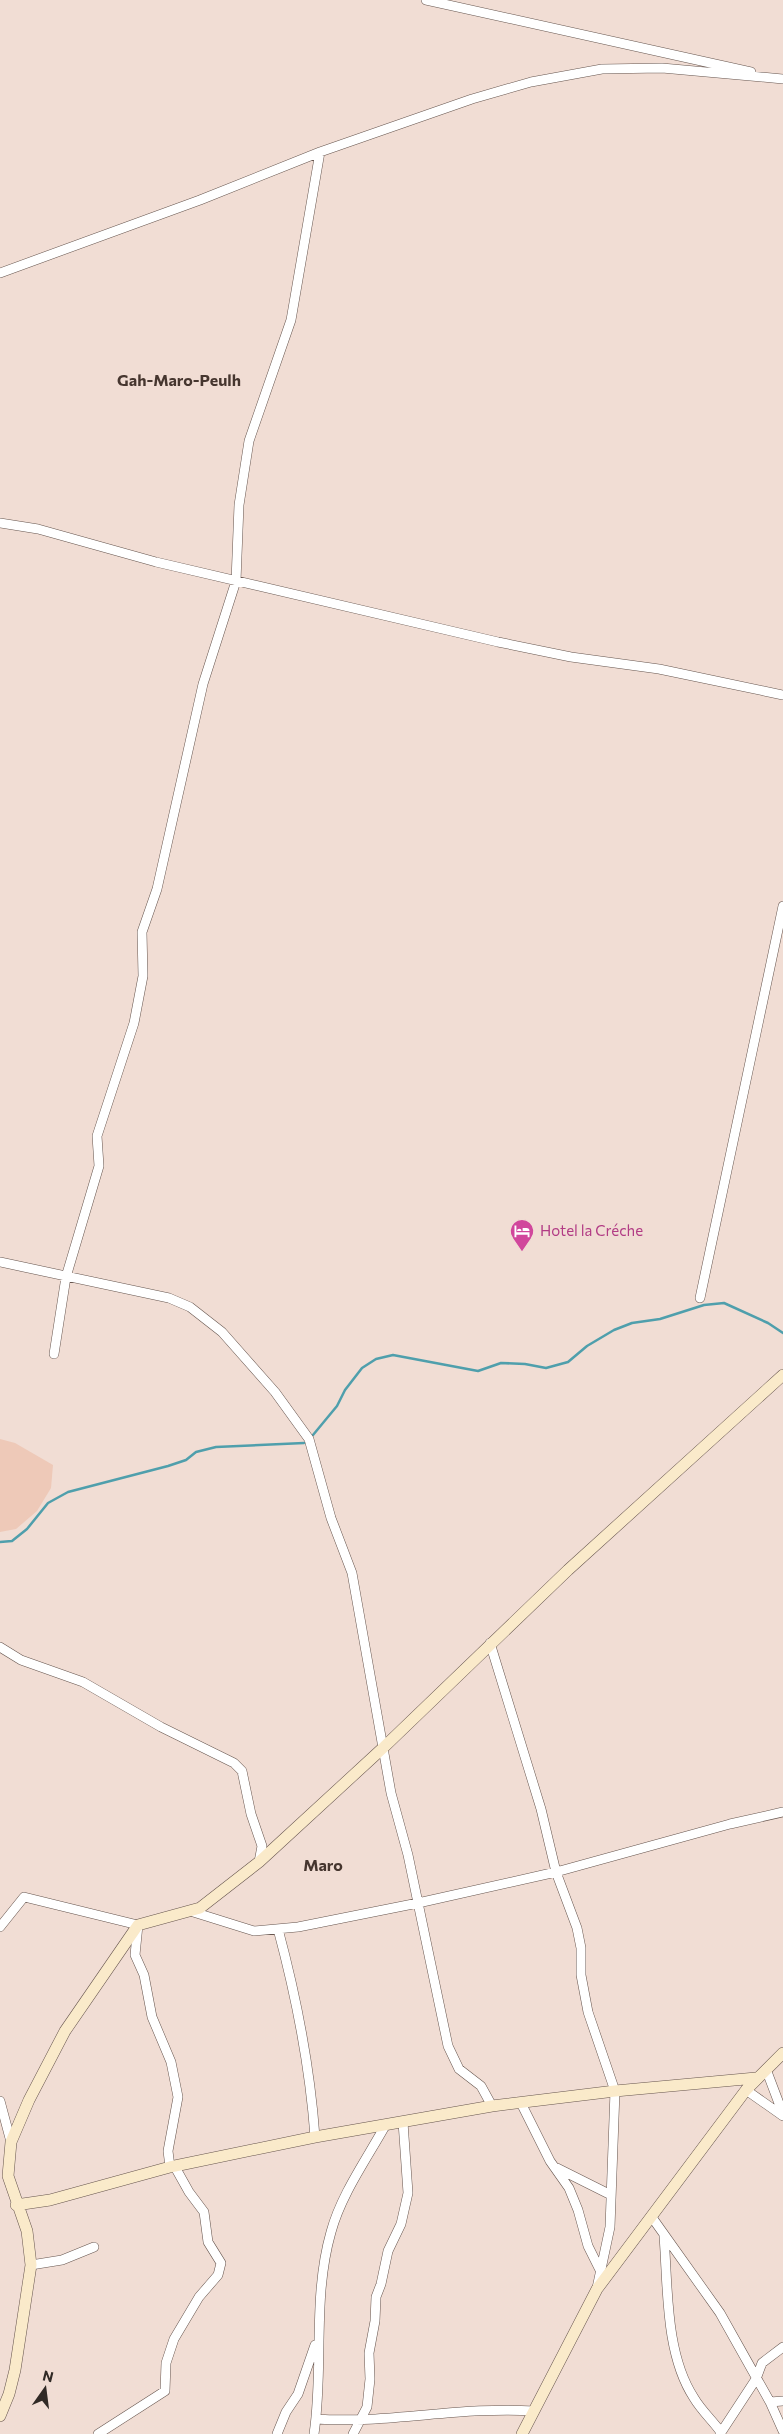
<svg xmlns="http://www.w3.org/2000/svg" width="783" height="2434" font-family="Commissioner,sans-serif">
  <rect width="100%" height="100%" fill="#f1ddd4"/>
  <path fill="#eec9b8" d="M0 1439 15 1443 53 1465 51 1488 37 1511 16 1529 0 1532Z"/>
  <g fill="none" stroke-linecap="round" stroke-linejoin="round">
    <path stroke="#4f9fac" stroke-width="2.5" d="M313 1435 337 1406 345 1390 362 1368 376 1359 393 1355 478 1371 501 1363 525 1364 546 1368 568 1362 587 1346 614 1330 632 1323 660 1319 704 1305 724 1303 768 1323 783 1333
      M0 1542 12 1541 27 1529 48 1503 68 1492 168 1466 186 1460 196 1452 216 1447 304 1443"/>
    <g stroke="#66554e" stroke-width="10">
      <path id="street" d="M426 0 751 72
        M0 273 200 200 320 152 472 99 531 82 602 69 662 68 783 79
        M0 523 38 529 156 562 498 642 571 657 659 669 783 695
        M0 1262 169 1298 190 1307 222 1332 275 1392 309 1439 331 1518 352 1573 391 1793 408 1855 448 2046 459 2069 481 2086 492 2106
        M700 1298 783 906
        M54 1354 66 1277 99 1166 97 1136 134 1023 143 976 142 932 157 889 203 684 236 581 239 505 249 441 291 320 320 152
        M490 1643 541 1809 556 1872 577 1928 581 1948V1975L588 2012 615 2091 610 2227 597 2288
        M0 1647 21 1660 83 1682 161 1727 234 1763 242 1771 251 1814 262 1846 259 1862
        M190 1911 254 1931 298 1927 418 1903 556 1872 730 1824 783 1812
        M0 1927 24 1897 138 1925 135 1955 144 1975 152 2017 171 2062 178 2097 168 2151 170 2167
        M278 1929C296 1996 310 2067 315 2137
        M766 2069 783 2114
        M746 2090 783 2116
        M0 2101 11 2142
        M521 2103 550 2161 569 2188 578 2210 588 2246 600 2270
        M557 2168 611 2195
        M651 2216 720 2313 770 2402 783 2431
        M664 2236C668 2287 665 2354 694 2398 701 2410 712 2420 720 2431
        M31 2265 62 2260 94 2247
        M770 2402 783 2401
        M316 2419C389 2424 461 2406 534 2411
        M98 2434 165 2391 166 2363 174 2339 199 2297 218 2275 221 2263 208 2242 204 2212 189 2192 175 2167
        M277 2434 286 2412 298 2394 315 2345
        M314 2434C324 2367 312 2298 331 2232 341 2195 366 2160 385 2126
        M353 2434 367 2407 370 2379 369 2353 375 2321 376 2297 381 2284 388 2251 401 2224 408 2193 403 2122
        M720 2434 756 2379 762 2363 783 2347"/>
    </g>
    <g stroke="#66554e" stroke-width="12">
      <path id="secondary" d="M16 2205 50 2200 170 2167 315 2137 492 2106 615 2091 756 2078
        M0 2416 9 2394 15 2370 31 2265 27 2231 8 2176 11 2142 29 2100 65 2031 138 1925 200 1908 259 1862 384 1747 568 1570 783 1375
        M522 2434 597 2289 746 2090 783 2053"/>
    </g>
    <use href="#street" stroke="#fff" stroke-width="9"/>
    <use href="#secondary" stroke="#faeaca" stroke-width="11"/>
  </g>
  <defs>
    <g id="hotel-pin" transform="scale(1.25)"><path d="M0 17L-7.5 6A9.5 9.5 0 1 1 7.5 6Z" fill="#d1479c" stroke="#f1ddd4"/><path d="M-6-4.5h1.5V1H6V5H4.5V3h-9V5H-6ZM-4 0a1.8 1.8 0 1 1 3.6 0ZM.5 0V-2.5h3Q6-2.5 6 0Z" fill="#fff"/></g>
  </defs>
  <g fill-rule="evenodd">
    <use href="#hotel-pin" x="522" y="1231"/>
  </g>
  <g text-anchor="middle" stroke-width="4" stroke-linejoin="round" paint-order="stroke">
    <g font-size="15" fill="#b23c85" stroke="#f1ddd4" text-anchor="start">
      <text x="540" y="1236">Hotel la Créche</text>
    </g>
    <g font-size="16" font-weight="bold" fill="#46362f" stroke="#f1ddd4">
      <text x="179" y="386">Gah-Maro-Peulh</text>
      <text x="323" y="1871">Maro</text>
    </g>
  </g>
  <g transform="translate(45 2389) rotate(14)" stroke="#f1ddd4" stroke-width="4" paint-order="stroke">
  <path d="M0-4L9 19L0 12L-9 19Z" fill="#312a26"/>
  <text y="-8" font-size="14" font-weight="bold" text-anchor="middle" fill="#312a26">N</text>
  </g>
</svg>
